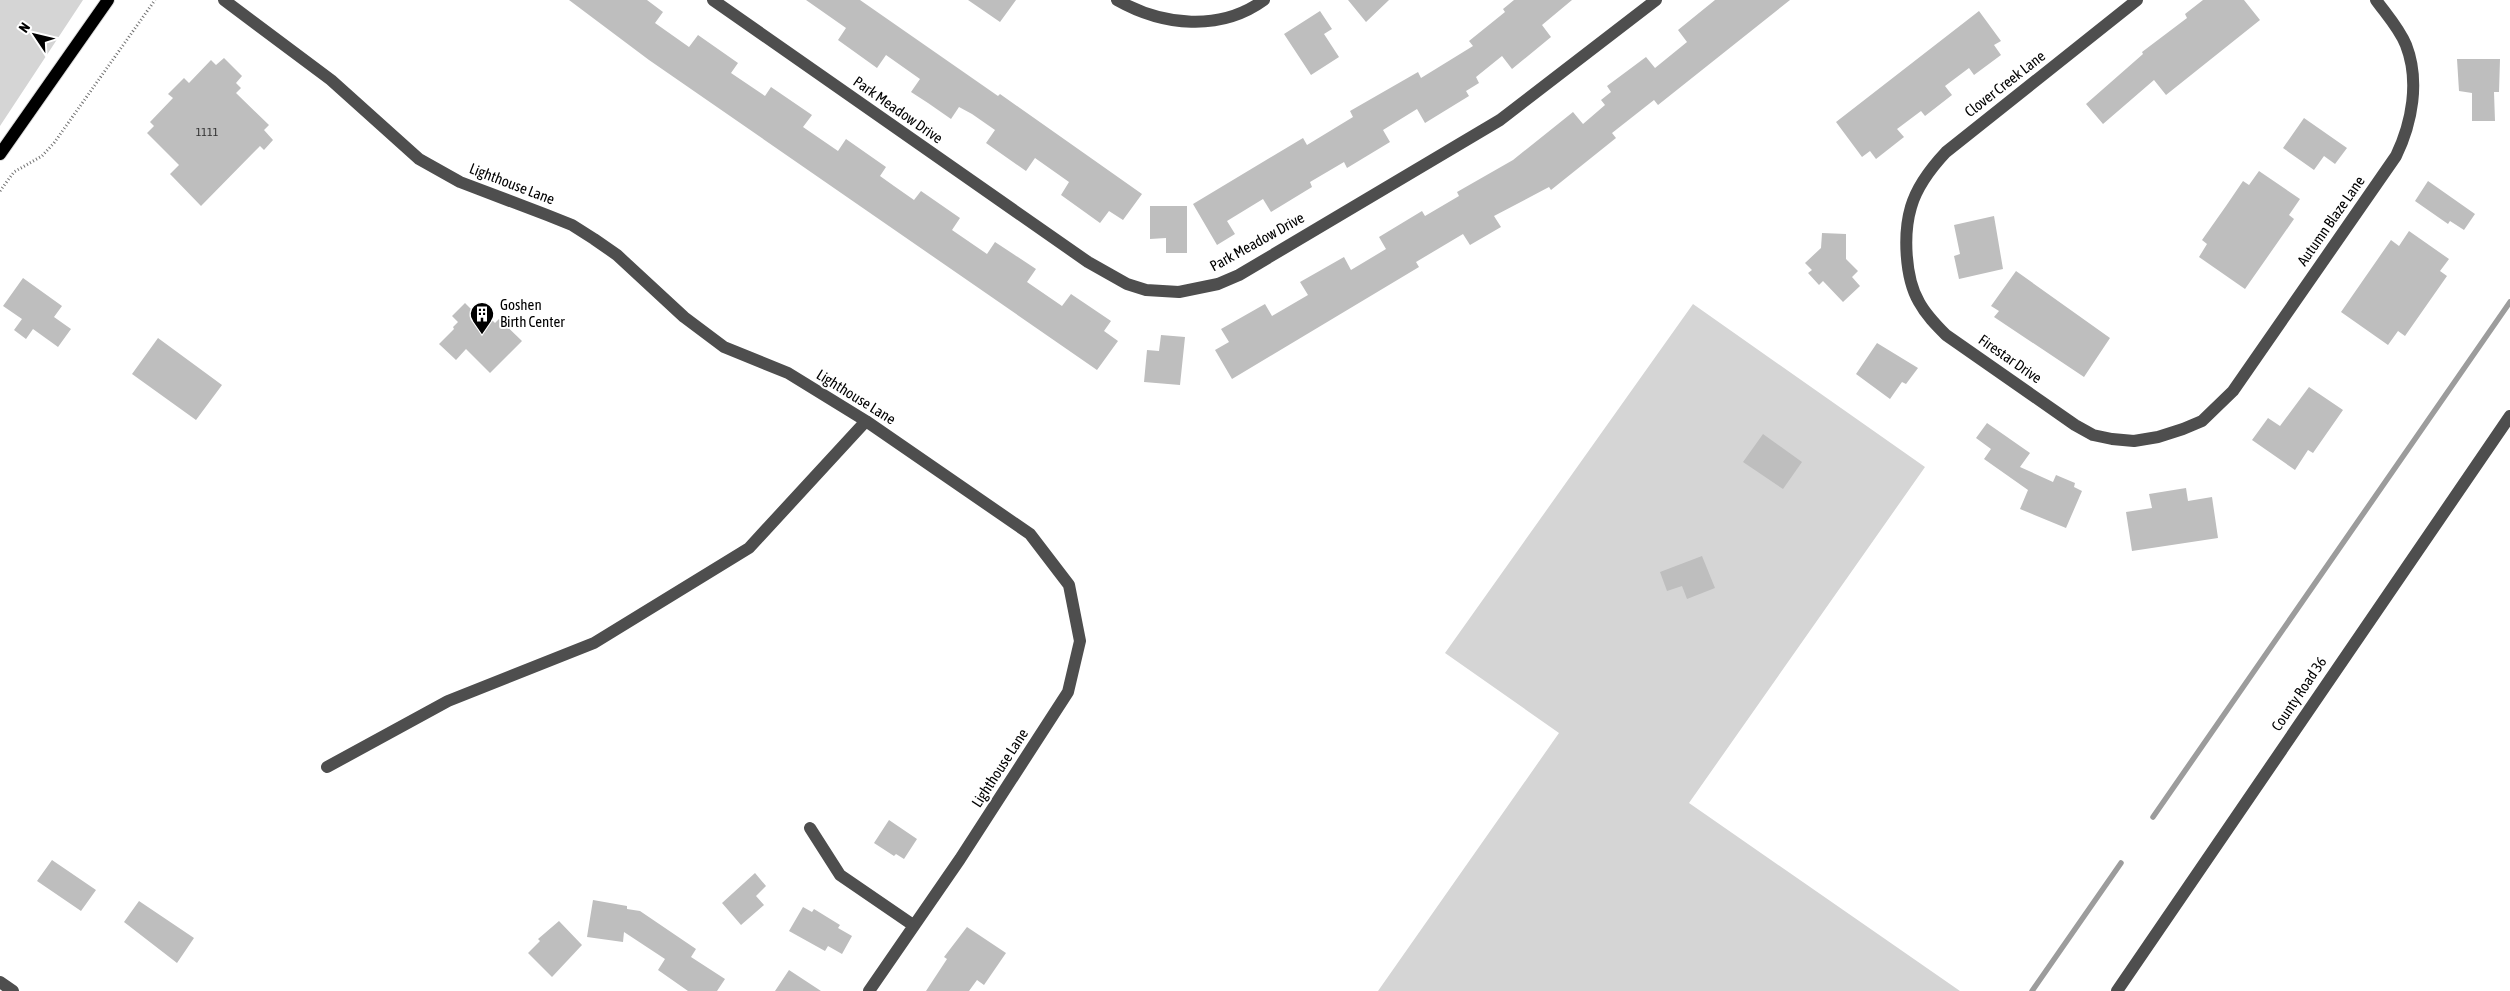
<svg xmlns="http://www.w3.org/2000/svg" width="2510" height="991" font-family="'Asap Condensed',sans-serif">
  <rect width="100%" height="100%" fill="#fff"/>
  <path fill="#d5d5d5" d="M0 0H83L0 126Z
    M1693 304 1925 467 1689 803 1960 991H1378L1559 733 1445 653Z"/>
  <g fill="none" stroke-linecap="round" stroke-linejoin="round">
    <path stroke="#9c9c9c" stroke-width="5.5" d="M2153 817 2510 302
      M2032 991 2121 863"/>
  </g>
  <path fill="#bebebe" d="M569 0H647L663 12 655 23 689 47 698 35 738 63 731 73 765 96 771 87 812 115 803 127 838 151 846 139 886 167 880 176 894 186 914 200 921 191 960 218 952 230 987 254 995 242 1036 269 1027 282 1062 306 1071 294 1111 321 1104 331 1118 341 1097 370 649 60Z
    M806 0H860L998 96 1000 94 1142 194 1123 220 1109 211 1100 223 1061 195 1069 182 1035 158 1026 171 986 143 995 130 972 114 959 107 951 119 928 103 911 92 920 79 886 55 877 68 838 40 846 28Z
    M968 0H1016L1000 22Z
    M1348 0H1389L1366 22Z
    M1514 0H1572L1542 25 1551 37 1512 69 1502 56 1476 77 1479 83 1466 91 1469 96 1425 123 1417 109 1383 130 1390 142 1347 168 1344 162 1310 182 1312 187 1271 212 1263 199 1227 221 1235 234 1217 245 1193 204 1303 138 1307 145 1353 117 1350 111 1418 72 1421 78 1473 46 1469 41 1505 12 1503 9Z
    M1715 0H1790L1658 105 1654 100 1612 133 1616 138 1551 190 1549 187 1494 216 1501 227 1470 245 1463 234 1416 262 1419 267 1232 379 1215 350 1229 342 1221 329 1265 304 1272 316 1308 295 1300 282 1344 257 1351 270 1386 249 1379 237 1422 211 1425 216 1459 196 1457 192 1513 160 1573 112 1583 124 1605 105 1601 100 1611 92 1607 86 1646 57 1655 68 1687 42 1678 30Z
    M2203 0H2244L2260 20 2166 95 2154 80 2103 124 2086 104 2143 54 2142 52 2187 18 2185 14Z
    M1320 11 1332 29 1324 34 1339 57 1311 75 1284 34Z
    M1979 11 2001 41 1994 45 2001 55 1974 75 1969 68 1945 86 1952 95 1925 116 1921 111 1897 129 1904 137 1876 159 1870 151 1862 157 1836 122Z
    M224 58 242 76 236 83 241 88 236 93 269 125 264 130 273 140 264 150 260 146 201 206 170 174 179 165 147 133 154 126 150 122 173 98 168 94 184 78 189 83 211 60 216 65Z
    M2457 59H2500L2499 92H2494L2495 121H2472V93L2459 91Z
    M2304 118 2347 148 2335 164 2324 156 2314 170 2283 148Z
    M2259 171 2300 199 2289 215 2294 219 2245 289 2199 257 2207 244 2202 240 2226 206 2243 181 2249 185Z
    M2428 181 2475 214 2464 230 2450 221 2448 224 2415 201Z
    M1150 206H1187V253H1166V238L1150 239Z
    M1994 216 2003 269 1959 279 1954 256 1960 254 1954 225Z
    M2409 231 2449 259 2440 271 2447 276 2405 336 2398 331 2388 345 2341 312 2391 240 2399 246Z
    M1822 233 1846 234V259L1858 271 1852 277 1860 286 1843 302 1823 281 1819 285 1808 273 1812 270 1805 263 1821 248Z
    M2016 271 2110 338 2084 377 1994 317 1999 311 1991 306Z
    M23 278 62 306 54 317 71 329 58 347 33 329 26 339 14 330 22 319 3 306Z
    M465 303 471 309 476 304 495 323 499 319 522 341 490 373 466 349 456 360 439 344 454 329 453 327 458 322 452 316Z
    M1161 335 1185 337 1180 385 1144 382 1147 350 1159 351Z
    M158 338 222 385 196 420 132 374Z
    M1877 343 1918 368 1906 384 1902 382 1890 399 1856 374Z
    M2309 387 2343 410 2313 453 2308 450 2295 470 2252 440 2268 418 2280 426Z
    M1987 423 2030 453 2020 467 2053 482 2056 475 2075 483 2074 487 2082 491 2066 528 2020 509 2028 490 1984 459 1991 449 1976 438Z
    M1763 434 1802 462 1783 489 1743 462Z
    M2186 488 2188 501 2212 497 2218 538 2132 551 2126 512 2152 508 2149 494Z
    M1702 556 1715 588 1687 599 1682 586 1667 591 1660 572Z
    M889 820 917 839 904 859 896 854 894 856 874 843Z
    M52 860 96 890 81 911 37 881Z
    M755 873 766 886 756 896 764 905 741 925 722 903Z
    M593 900 627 906V909L640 911 696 949 691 957 725 979 717 991H688L658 970 665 959 624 932 623 942 587 937Z
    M139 901 194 938 177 963 124 922Z
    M803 907 812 912 814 909 840 925 838 928 852 936 842 954 828 946 825 951 789 931Z
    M559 921 582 945 552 977 528 953 540 941 538 939Z
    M967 927 1006 953 984 985 977 980 969 991H926L947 959 944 957Z
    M789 970 821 991H775Z"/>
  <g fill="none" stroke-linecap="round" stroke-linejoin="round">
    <g stroke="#dbdbdb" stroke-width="14">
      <path id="major" d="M0 154 108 0"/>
    </g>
    <path stroke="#707070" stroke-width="3" stroke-dasharray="1 2.5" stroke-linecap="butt" d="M0 191 14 172 42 156 54 143 155 0"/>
    <path stroke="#4e4e4e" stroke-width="12" d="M224 0 331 80 419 159 460 182 547 215 572 225 594 239 617 255 684 317 724 347 788 373 866 421 1030 534 1069 585 1080 641 1068 692 960 859 869 991
      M713 0 1088 262 1127 284 1146 290 1179 292 1218 284 1239 275 1468 139 1500 120 1656 0
      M1117 0C1163 26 1220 32 1264 0
      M2137 0 1946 152C1931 168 1917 186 1911 207 1903 234 1905 278 1919 302 1926 315 1936 325 1946 335L2075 425 2093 435 2112 439 2134 441 2158 437 2183 429 2202 421 2233 391 2396 156C2412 123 2420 81 2406 45 2399 28 2386 14 2376 0
      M327 767 448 701 594 643 749 548 866 421
      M810 828 840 875 913 925
      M0 982 13 991
      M2117 991 2510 416"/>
    <use href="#major" stroke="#000" stroke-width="12"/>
  </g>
  <defs>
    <g id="building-pin" transform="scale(1.25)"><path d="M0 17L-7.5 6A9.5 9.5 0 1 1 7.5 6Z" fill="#000" stroke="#fff"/><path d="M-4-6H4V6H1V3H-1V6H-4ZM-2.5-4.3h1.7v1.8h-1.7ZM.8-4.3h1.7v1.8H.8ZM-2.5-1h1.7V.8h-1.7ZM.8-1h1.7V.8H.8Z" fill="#fff"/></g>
  </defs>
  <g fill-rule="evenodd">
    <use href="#building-pin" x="482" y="314"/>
  </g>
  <g text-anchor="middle" stroke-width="4" stroke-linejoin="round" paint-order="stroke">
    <g font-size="12" fill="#303030">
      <text x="207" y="136">1111</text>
    </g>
    <g font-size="15" fill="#000" stroke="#fff">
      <text transform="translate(2005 84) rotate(-38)" y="5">Clover Creek Lane</text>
      <text transform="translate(898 110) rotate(35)" y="5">Park Meadow Drive</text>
      <text transform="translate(512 184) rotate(21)" y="5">Lighthouse Lane</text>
      <text transform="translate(2331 221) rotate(-55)" y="5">Autumn Blaze Lane</text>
      <text transform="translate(1257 242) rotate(-29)" y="5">Park Meadow Drive</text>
      <text transform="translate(2010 359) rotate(35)" y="5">Firestar Drive</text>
      <text transform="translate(856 397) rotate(32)" y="5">Lighthouse Lane</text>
      <text transform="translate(2299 694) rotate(-56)" y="5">County Road 36</text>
      <text transform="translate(1000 768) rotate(-57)" y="5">Lighthouse Lane</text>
    </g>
    <g font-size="15" fill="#000" stroke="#fff" text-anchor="start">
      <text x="500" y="310">Goshen<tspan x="500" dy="17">Birth Center</tspan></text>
    </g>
  </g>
  <g transform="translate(35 35) rotate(305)" stroke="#ffffff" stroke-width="4" paint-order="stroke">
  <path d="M0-4L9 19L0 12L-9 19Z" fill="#000000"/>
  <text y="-8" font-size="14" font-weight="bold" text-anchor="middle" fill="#000000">N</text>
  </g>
</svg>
